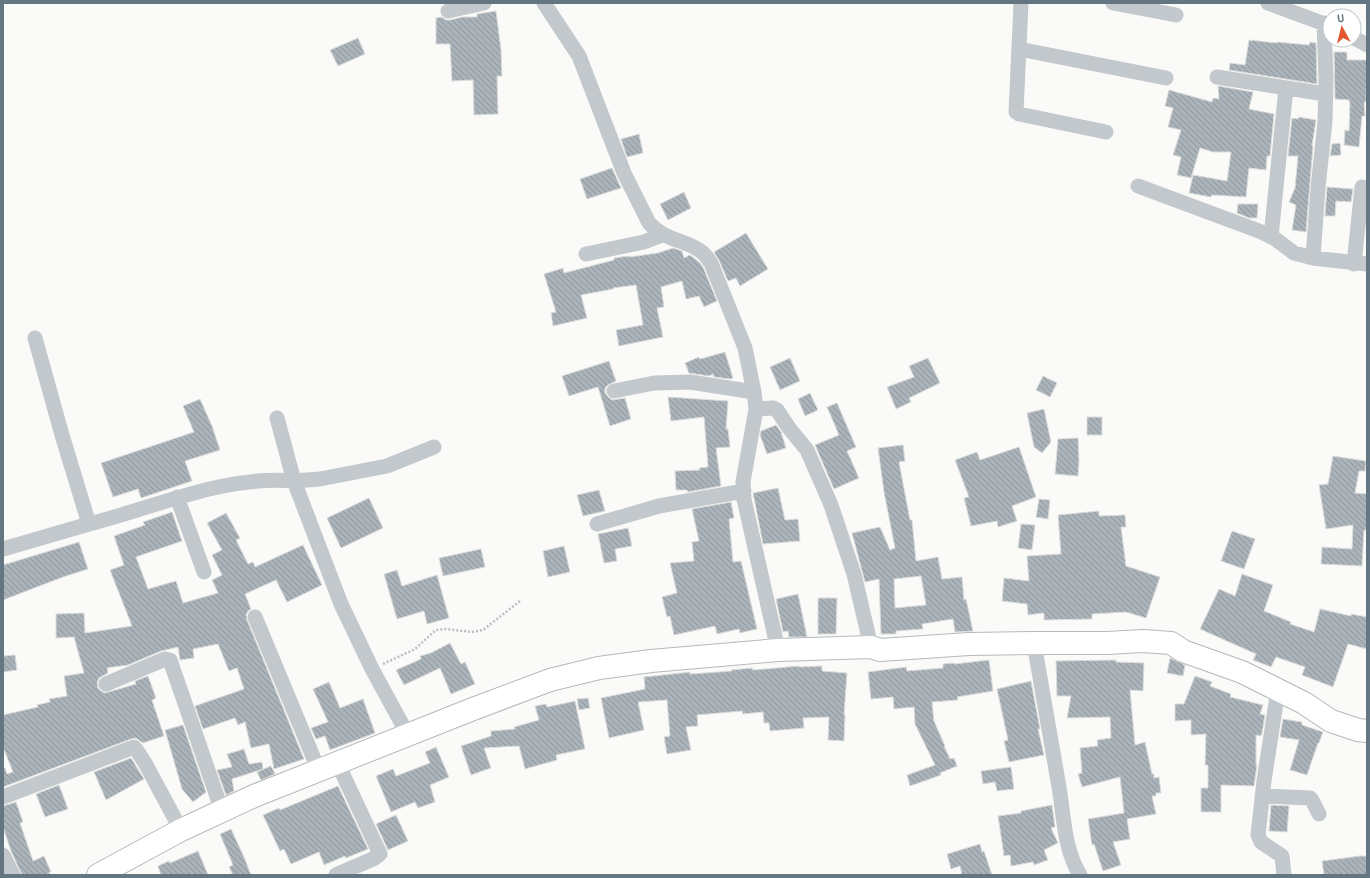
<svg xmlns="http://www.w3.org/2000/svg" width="1370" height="878" font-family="'PT Sans',sans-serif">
  <defs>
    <pattern id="building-back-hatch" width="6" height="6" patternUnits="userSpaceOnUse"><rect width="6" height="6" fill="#aab3b9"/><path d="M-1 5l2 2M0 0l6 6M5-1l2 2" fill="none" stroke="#8e969c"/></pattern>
  </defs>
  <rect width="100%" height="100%" fill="#fafaf8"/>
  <path fill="url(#building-back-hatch)" stroke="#dcdcda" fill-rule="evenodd" d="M496 11 501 50 502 76H497L498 114 474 115 473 80 452 81 450 44H436V18L442 17 446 20H450L462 17H477V14Z
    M358 38 365 54 338 66 330 50Z
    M1249 40 1277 43V42L1309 45 1310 42 1316 43 1317 84 1229 70 1230 63 1245 65Z
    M1334 52H1347V60H1367L1366 102H1364L1365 116H1362L1359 147 1344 145 1345 130 1349 131 1350 102H1349V100L1335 99Z
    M1218 86 1253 92 1249 109 1274 114 1270 156H1267L1266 170 1249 168 1246 197 1212 195 1211 197 1189 193 1193 175 1227 181 1231 152H1213L1200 148 1191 178 1177 175 1181 157 1173 155 1181 130 1168 127 1173 108 1165 106 1169 90 1212 102 1213 98 1219 99Z
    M1299 117 1316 120 1312 146H1313L1306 232 1292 230 1296 205 1289 202 1295 188 1298 156H1288L1292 118 1298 119Z
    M639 134 643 153 627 157 621 139Z
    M1340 143 1341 155 1330 156 1332 144Z
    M612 168 621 188 587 199 580 179Z
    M1327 187 1353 189 1351 202 1336 201 1335 216H1325Z
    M684 192 691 208 668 220 660 204Z
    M1238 204H1258L1257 218H1249L1237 213Z
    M746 233 768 269 740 286 736 278 728 281 719 260 714 252Z
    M673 248 682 251 684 258 690 255 699 262 703 267 717 301 704 307 699 296 686 299 682 281 661 287 664 307 657 308 663 337 619 346 616 330 643 325 636 285 613 288V289L581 295 587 318 553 326 551 313 556 312 544 274 563 268 564 273 614 260V258L629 256V257L658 253Z
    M725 352 733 378 730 379 714 377 713 374 709 376 689 373 685 363 699 357 700 359Z
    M790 358 800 381 780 390 770 367Z
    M928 358 940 383 909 398 911 402 896 409 887 387 914 377 909 366Z
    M609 361 616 381 608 385 605 388V393L608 397 612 400 625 398 631 419 610 426 598 387 569 396 562 376Z
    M1043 376 1057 383 1050 397 1036 390Z
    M810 393 818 410 805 416 798 399Z
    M668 397 728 401 726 429H728L730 447 716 448 721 486 688 492 687 490H676L675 471 700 470 699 468 708 467 704 417 671 421Z
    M200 399 212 426 220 450 185 461 192 481 141 498 138 489 113 497 101 463 194 432 183 406Z
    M837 403 856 447 847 451 859 478 834 489 815 445 839 435 827 407Z
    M1044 409 1051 442 1042 453 1034 447 1027 413Z
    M1087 417H1102V435H1087Z
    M776 425 781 432 786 448 767 454 760 435 761 431Z
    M1078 438 1079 461 1078 476 1055 474 1058 439Z
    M903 445 905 461 899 462 910 520H912L916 561 938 557 942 579 962 577 964 600 966 599 973 631 955 632 953 619 922 624 923 629 896 631V634H881L879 579 865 582 852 533 880 527 890 550 895 548 884 492 878 448ZM921 576 926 605 895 608 894 579Z
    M1019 447 1036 497 1012 506 1017 521 998 527 997 521 971 526 964 498 969 497 955 460 977 452 980 460Z
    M1333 456 1366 461 1365 471H1359L1355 493 1367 494V530H1364L1362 566 1321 564 1322 547 1352 549 1353 525 1326 529 1319 485 1328 484Z
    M778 488 785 520 798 519 800 541 763 544 753 493Z
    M599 490 605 511 583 516 577 495Z
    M369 498 383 528 341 548 327 518Z
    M1039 499 1050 500 1048 519 1036 517Z
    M731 502 734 518 729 519 733 562 741 561 757 629 740 633 739 629 717 634 715 626 674 635 670 616 667 617 662 597 677 593 670 563 694 561 692 542 699 541 692 509Z
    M1099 511V516L1125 515 1126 527H1121L1126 566 1160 577 1146 618 1126 612 1092 614V619L1044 620V613L1028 615 1027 604 1002 601 1004 578 1029 581 1027 556 1061 554 1058 515Z
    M172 512 182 541 136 557 148 589 176 581 183 603 218 593 212 580 222 575 212 555 222 550 207 523 226 513 240 538 236 540 248 564 253 562 255 567 303 545 322 585 287 602 276 580 245 594 251 609 248 611 246 615 247 620 304 759 274 769 269 744 251 748 245 722 238 725 235 718 203 729 195 706 244 689 237 668 229 671 218 644 193 649 194 658 180 660 178 647 161 651 128 665 107 668 108 673 99 678 97 683 98 688 101 691 105 693 136 684 135 681 148 676 156 698 152 700 164 736 143 743 136 738 131 739 3 787V768H5L7 774 13 772 3 747V715L38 707 37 705 50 702 49 699 67 696 64 676 84 673 74 637 56 638V614L84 613 85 633 132 626 110 570 124 565 114 536 145 525 143 522Z
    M1021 524 1035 525 1032 550 1018 548Z
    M628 528 632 546 615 549 617 561 604 563 598 534Z
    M1232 531 1255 539 1244 569 1221 561Z
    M79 542 88 569 63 577 3 600V565Z
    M564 546 570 572 548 577 543 551Z
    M481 549 485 567 443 576 439 558Z
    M397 570 402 586 437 575 449 618 427 624 424 611 397 619 384 574Z
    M1242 574 1273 585 1264 611 1291 622 1290 624 1314 632 1320 609 1351 616V614L1367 617V649L1348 644 1333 687 1302 675 1305 667 1276 657 1271 667 1253 660 1256 654 1200 629 1219 589 1235 596Z
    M798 594 807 637H789L788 631 783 632 776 599Z
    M818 598H837L836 634H818Z
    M450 643 461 664 465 662 475 684 451 694 440 668 404 685 396 670 421 659 420 656 431 653Z
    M15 655 17 670 3 672V656Z
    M1170 658 1185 665 1183 676 1167 673Z
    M989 660 993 691 957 697 958 700 932 702 934 721 945 746H944L950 759 954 758 957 766 940 773 941 775 910 786 907 775 935 765 915 724 914 707 894 709 893 697 871 699 868 672 906 667 907 671 943 668V664L954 663V664Z
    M1116 660V662L1144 663 1143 691 1130 690 1135 745 1145 742 1152 774H1154V778L1159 777 1161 793H1156V796H1152L1156 814 1127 819 1130 839 1113 842 1121 865 1103 871 1094 844 1092 845 1088 819 1124 813 1120 777 1082 787 1078 774 1082 773 1080 748 1098 746 1097 740 1111 738 1110 717 1067 718 1071 696H1057L1056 661Z
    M799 666V667L822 666V671L847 673 844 715H845L844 741 828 740 829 717 803 718 804 728 770 731 769 723H764L763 712 743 714 742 711 697 715 698 726 686 727 691 750 667 754 664 737 670 736 667 700 638 702 644 730 609 738 601 698 645 689 644 677 690 672V674L732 671 731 670 752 668 753 670Z
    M1195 676 1212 682 1210 686 1231 694 1230 697 1263 705 1260 714 1265 715 1262 733 1261 736 1256 735V765H1257L1254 786 1221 785V812H1201V788H1208V765H1205L1206 734 1191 735V720L1175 721V704H1184Z
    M1031 681 1040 729H1038L1044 755 1009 762 1004 741 1008 740 997 689Z
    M329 682 340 708 363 699 375 733 330 750 325 736 316 739 311 728 328 722 313 689Z
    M588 698 590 708 579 710 577 699Z
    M575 701 585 749 556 755 557 760 525 769 519 746 484 748 491 768 471 775 461 746 491 736V731L515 729 514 727 539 720 535 706 546 704 547 707Z
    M1283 719 1302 722V725L1323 732 1319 743H1318L1307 775 1290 770 1299 740 1280 737Z
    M183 725 206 792 193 802 182 789 165 730Z
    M436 747 449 777 430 785 435 802 418 808 415 802 391 812 376 776 393 769 396 776 430 763 425 752Z
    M244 749 249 764 262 762 263 769 232 779 234 791 226 795 217 770 232 767 227 754Z
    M131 758 144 779 106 800 94 772Z
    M271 766 275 774 261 780 257 772Z
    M1011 767 1014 789 997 791 995 782 983 784 981 771Z
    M59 785 68 809 45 817 36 794Z
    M338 786 368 849 346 858 345 856 324 865 319 852 291 864 284 849 280 851 263 815 279 808 280 810Z
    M16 802 23 822 20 823 33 861 44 856 51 872H49L50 875H22L11 851 3 827V806Z
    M1052 805 1055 827 1051 828 1058 843 1044 850 1048 860 1034 865 1033 862 1011 866 1010 855 1004 856 998 816 1021 813V811Z
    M1271 805 1289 806 1287 832 1269 831Z
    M396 815 408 841 388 850 376 824Z
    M231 829 244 857 251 875H233L229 867 233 865 220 834Z
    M980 844 982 852 984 851 992 875H962L960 866 951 869 947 854Z
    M198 851 208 875H161L158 866 169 861 170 863Z
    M1360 856H1367V875H1324L1322 861Z"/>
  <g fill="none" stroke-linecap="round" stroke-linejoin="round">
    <g stroke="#b4b9bd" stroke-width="24">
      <path id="highway" d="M98 875 181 830 254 796 473 709 550 680 599 668 651 661 778 650 871 647 880 650 969 644 1034 643H1107L1143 641 1171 643 1183 651 1242 672 1304 703 1331 721 1358 730 1367 731"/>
    </g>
    <path stroke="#bbbfc2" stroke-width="2.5" stroke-dasharray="2 2" stroke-linecap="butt" d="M383 664 415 649 436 630 446 629 472 632 483 630 520 601"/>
    <path stroke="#c3c8cc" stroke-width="15" d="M544 3 579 56 624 173 649 223C666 242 687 239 703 253 706 256 709 260 711 263L745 348 754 392 756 409 743 482 744 499 778 650
      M1021 3 1016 112 1019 114 1106 132
      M1113 3 1176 15
      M1268 3 1330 26
      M448 11 484 3
      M1354 38 1367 45
      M1019 49 1166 78
      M1217 77 1325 94
      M1138 186 1259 231 1274 238 1294 253 1313 258 1367 264
      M1271 237 1286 88
      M586 254 644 242 662 235
      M1313 258 1318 188 1325 121 1326 78 1324 23
      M1354 264 1362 187
      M35 338 62 435 89 524C157 507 223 475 294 481L341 604 372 669 408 735
      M614 391 654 383 690 382 754 392
      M756 409 773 408 777 410 789 428 807 450 831 505 854 574 871 647
      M277 418 294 481 320 479 387 466 434 447
      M177 497 204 572
      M597 524 659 506 744 491
      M3 549 89 524
      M255 617 319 771
      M1034 643C1042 691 1051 739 1059 787 1064 817 1064 849 1080 875
      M106 684 165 659 170 660 222 811
      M1278 690 1264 781 1258 835 1261 842 1282 856 1284 875
      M1262 796 1310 798 1312 800 1319 814
      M3 797 134 747 136 749 145 763 181 830
      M3 855 13 875
      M336 875 375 858 380 854 338 764"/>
    <use href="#highway" stroke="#fff" stroke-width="22"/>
  </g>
  <rect width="1370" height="878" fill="none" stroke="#657683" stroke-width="8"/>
  <g transform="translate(1342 28) rotate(353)"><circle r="19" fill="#ffffff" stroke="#c1c8cd"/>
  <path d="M0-3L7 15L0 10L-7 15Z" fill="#e4572e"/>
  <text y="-6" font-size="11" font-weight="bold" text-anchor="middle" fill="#657683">U</text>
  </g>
</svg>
